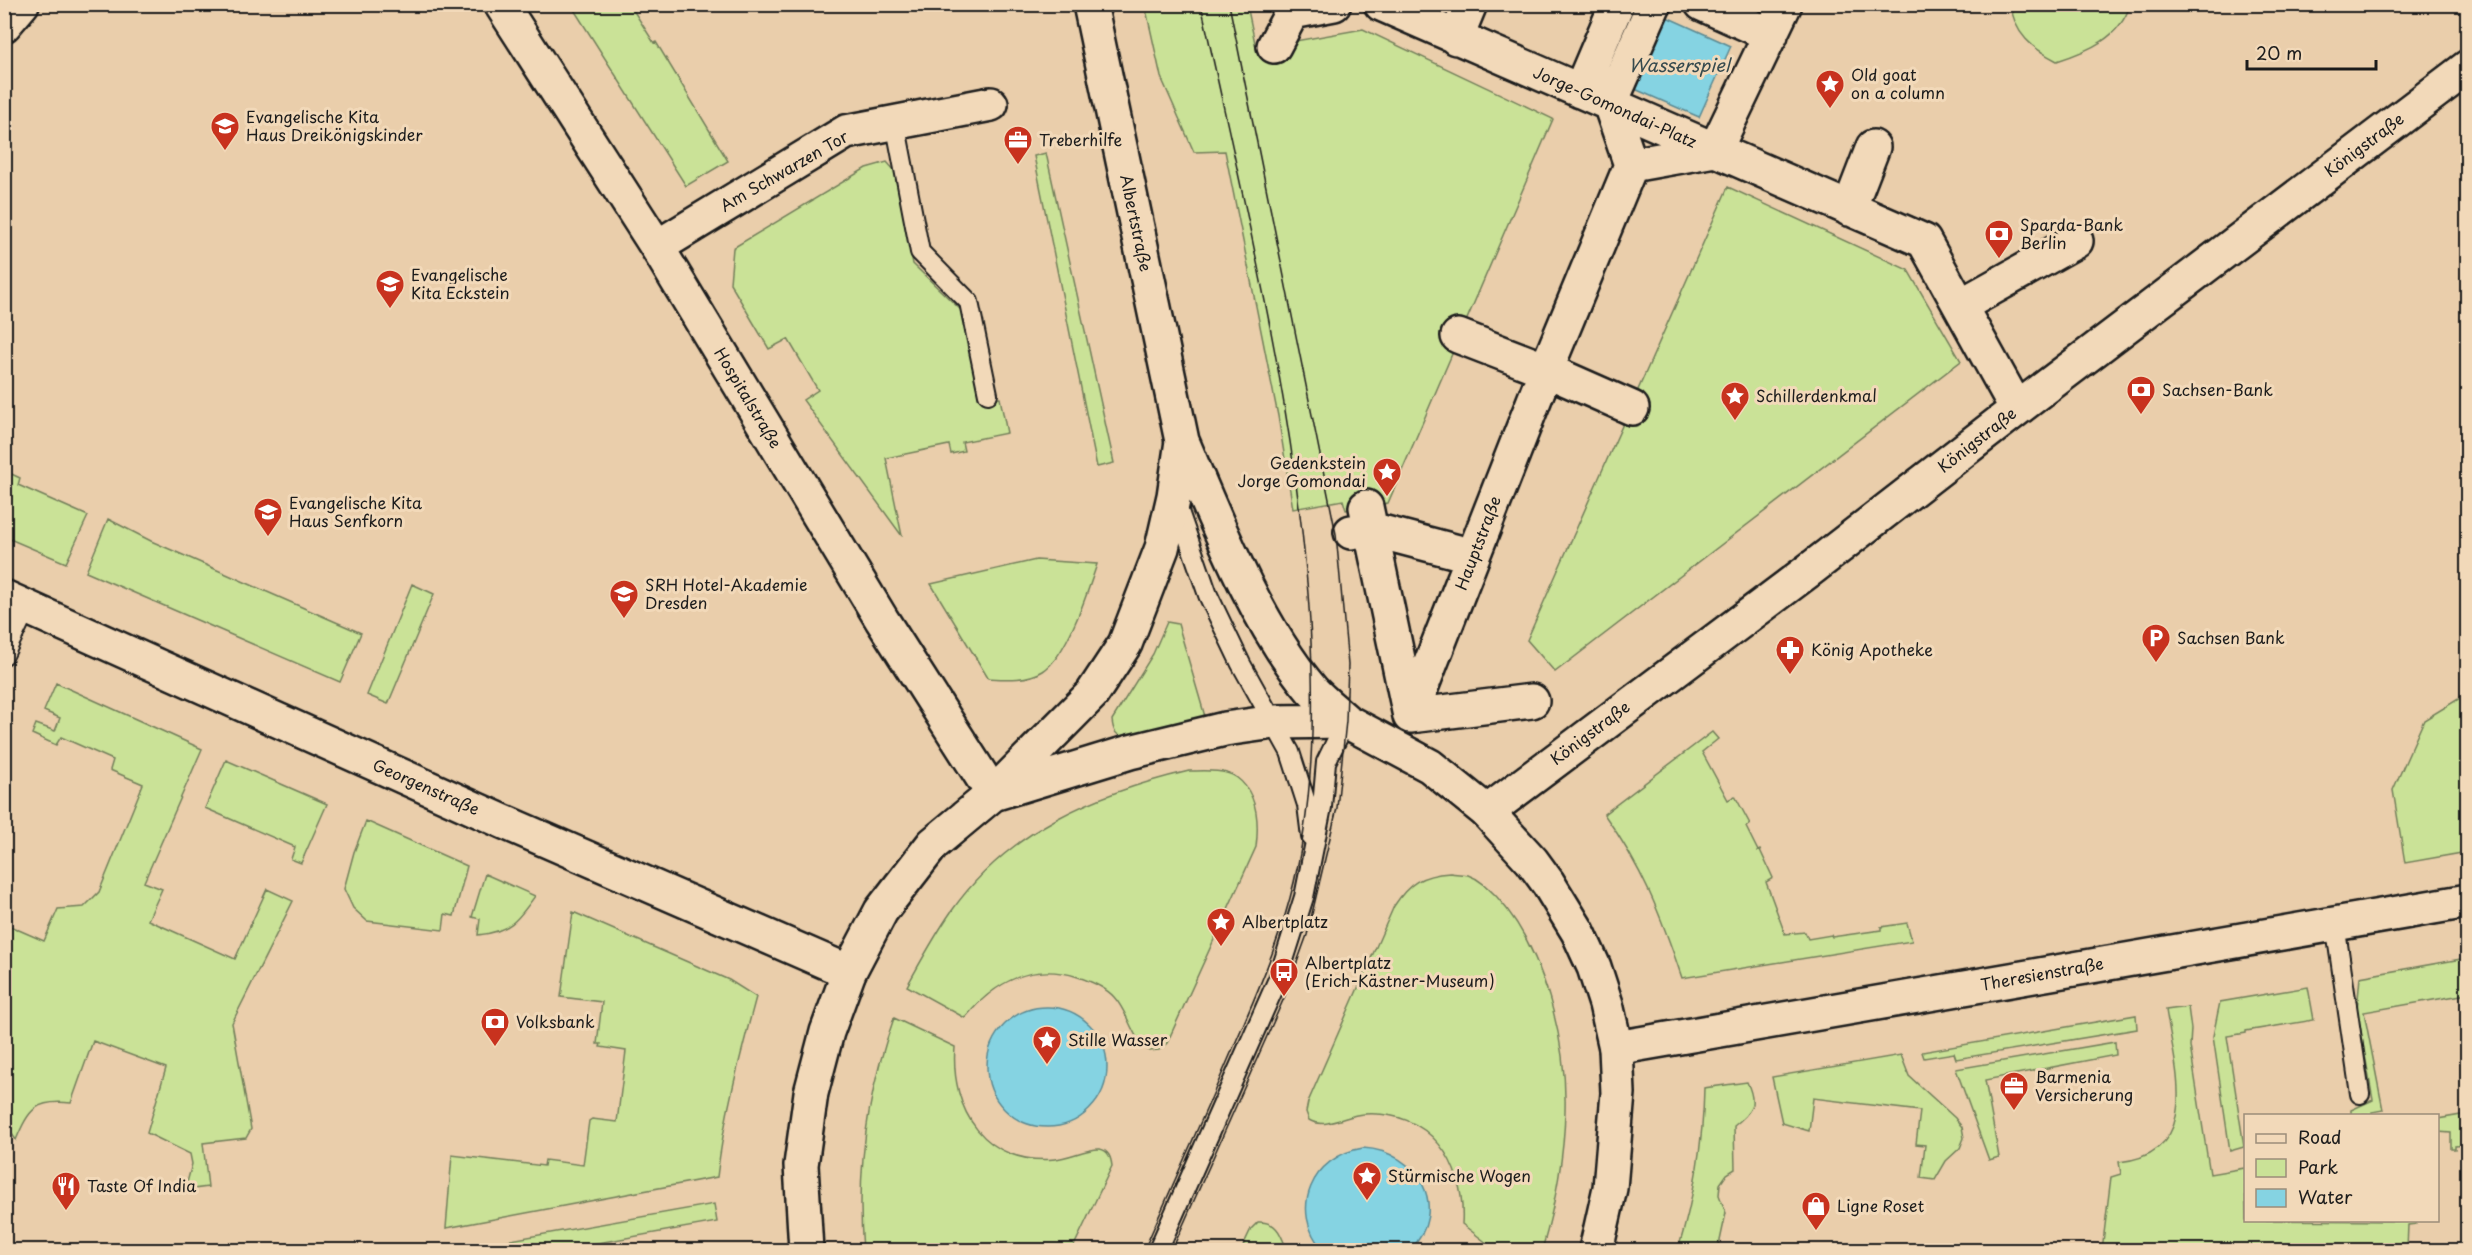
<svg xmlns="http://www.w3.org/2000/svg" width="2472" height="1255" font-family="'Playpen Sans',sans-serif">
  <rect width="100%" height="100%" fill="#eaceab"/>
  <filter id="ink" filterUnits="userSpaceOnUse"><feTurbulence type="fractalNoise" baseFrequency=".0167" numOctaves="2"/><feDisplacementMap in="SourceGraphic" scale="12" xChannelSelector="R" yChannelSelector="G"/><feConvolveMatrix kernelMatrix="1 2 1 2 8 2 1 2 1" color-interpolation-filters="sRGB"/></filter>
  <g filter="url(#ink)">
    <path fill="#cae297" stroke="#737f5a" stroke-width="1.5" d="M571 5H630L654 43 656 42 728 161 686 186Z
      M1145 5H1247L1256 48 1363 29 1553 119 1388 503 1346 510 1343 500 1293 509 1278 416 1225 151 1194 152 1161 77Z
      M2011 5V4L2130 5C2120 38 2088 51 2057 61 2032 48 2014 34 2011 5Z
      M1046 153 1114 463 1097 467 1034 156Z
      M887 162 895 171 913 264 963 312 979 399 1000 398 1007 433 962 442 964 451 951 454 949 445 886 458 902 536 803 400 818 390 788 339 769 349 730 283 733 248 866 168Z
      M1728 187 1908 270 1961 361 1555 672 1527 640Z
      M5 471 20 478 18 485 88 516 66 563 5 537Z
      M108 519 151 541 361 633 340 682 86 572Z
      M1036 560 1097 564C1088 591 1067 656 1043 671 1027 681 1005 679 988 678L931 584Z
      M412 584 434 594 388 704 367 695Z
      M1167 622 1178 624 1206 720 1124 738C1114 734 1113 729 1112 720L1153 654Z
      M56 683 202 749 144 882 162 889 148 920 235 959 267 889 293 901 232 1023 251 1129 246 1138 203 1143 208 1187 185 1190 192 1164 190 1154 147 1133 166 1068 93 1041 71 1103C36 1099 29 1109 16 1140L5 1124V924L44 941 58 909 84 907 99 892 143 784 110 770 113 760 61 737 56 745 32 734 36 724 55 731 60 718 44 711Z
      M2465 695 2468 698 2467 852 2405 863 2393 790 2424 720Z
      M1712 732 1718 739 1702 752 1728 800 1735 796 1750 824 1746 827 1758 851 1760 850 1773 878 1766 882 1785 934 1805 932 1808 939 1831 935 1832 937 1881 930V927L1907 923 1912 941 1682 978C1661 915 1643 869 1604 814Z
      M226 760 327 804 301 863 291 859 295 847 205 808Z
      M1189 771C1203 771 1223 769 1236 777 1258 793 1259 823 1256 847L1167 1043 1159 1050 1149 1051C1131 1038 1129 1013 1114 997 1105 987 1090 981 1078 977 1031 962 995 981 965 1018L907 986C921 961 935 935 951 912 1008 830 1096 793 1189 771Z
      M366 821 467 866 454 916 445 914 443 930 367 921 353 908 344 889 354 852Z
      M1450 873C1456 874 1463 874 1468 875 1480 879 1489 889 1497 897 1544 949 1567 1042 1565 1111 1564 1159 1555 1205 1542 1250H1496L1462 1224C1466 1162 1429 1109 1363 1114 1346 1115 1326 1130 1309 1120L1306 1112 1308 1102 1394 906C1409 883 1421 875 1450 873Z
      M485 874 535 896C518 920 510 932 478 935L480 919 472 917Z
      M573 912 729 980 756 997C740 1057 724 1116 717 1177L446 1228 452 1155 544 1166 545 1160 583 1165 589 1121 592 1119 617 1122 626 1051 600 1047 601 1044H597L602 1002 561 997Z
      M2467 958V994L2364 1012 2383 1110 2372 1112 2373 1115H2351V1110L2373 1100 2357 1010 2360 977Z
      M2308 987 2314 1020 2246 1031V1033L2227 1036 2244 1147 2230 1151 2213 1036 2220 1002Z
      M2188 1007 2191 1029 2190 1046 2210 1174 2245 1168 2246 1220 2416 1221V1224L2408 1225 2407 1249 2444 1247 2443 1250H2102L2111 1177 2121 1174 2119 1162C2204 1153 2175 1068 2166 1010Z
      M2136 1015 2137 1029 1956 1059 1954 1053 1924 1058 1922 1052Z
      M894 1018 955 1047C950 1111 986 1166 1055 1159 1068 1158 1089 1148 1100 1149 1109 1151 1111 1158 1112 1166L1072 1250H863C856 1170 867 1094 894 1018Z
      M2115 1042 2116 1055 1985 1080 1999 1157 1989 1160 1956 1069Z
      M1901 1055 1909 1076 1955 1118 1962 1127 1964 1138 1960 1148 1946 1161 1935 1180 1921 1178 1925 1145 1916 1144 1920 1111 1813 1098 1809 1131 1782 1123 1772 1077Z
      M1747 1082C1757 1104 1753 1111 1734 1126L1735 1169 1727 1174 1720 1184 1719 1195 1726 1213 1718 1250H1678C1694 1197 1703 1144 1704 1088Z
      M2467 1114V1145L2455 1146V1149H2451V1133L2438 1132V1119Z
      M714 1204 717 1222 558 1250H455Z
      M1258 1222C1278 1221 1281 1235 1287 1250H1241L1251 1229Z"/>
    <path fill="#85d3e2" stroke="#5b8a93" stroke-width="1.5" d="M1660 14 1731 46 1699 117 1628 86Z
      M987 1067a60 60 0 1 1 120 0a60 60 0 1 1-120 0Z
      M1363 1148C1418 1151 1451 1208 1410 1250H1323C1288 1210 1312 1156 1363 1148Z"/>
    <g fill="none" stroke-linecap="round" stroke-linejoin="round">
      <g stroke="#1c1c1c" stroke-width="22">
        <path id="lane" d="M895 122 920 252 969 302 988 394
          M1176 503 1208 595 1241 664 1290 752 1307 805 1311 837
          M4 655 27 607
          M2335 924 2360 1094
          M1158 1250 1278 979 1304 897 1322 807 1326 762 1346 721"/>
      </g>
      <g stroke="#1c1c1c" stroke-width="38">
        <path id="street" d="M501 4 657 247 882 620 993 794
          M1381 4 1924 241 2017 409
          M1702 4 1771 35
          M1292 12 1334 4
          M4 25 22 4
          M1456 38 1470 4
          M1274 46 1292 12 1291 4
          M1580 91 1617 4
          M1631 165 1715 150 1785 4
          M1849 209 1873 147
          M657 247 846 132 991 104
          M1960 306 2076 241
          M1458 336 1546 370 1632 408
          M1366 507 1410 716 1532 701
          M1351 532 1370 529 1473 556
          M4 597 502 821 849 972
          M1410 716 1546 370 1631 165 1610 104 1654 4
          M1487 812 1812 568 2017 409 2468 67
          M1616 1048 2468 901"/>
      </g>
      <g stroke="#1c1c1c" stroke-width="38">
        <path id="secondary" d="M1090 4 1182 441C1216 521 1256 624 1312 690 1322 701 1335 711 1346 721
          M993 794 1130 752 1225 729 1274 722 1346 721 1430 766 1487 812 1532 861 1548 883 1578 932 1594 967 1606 1004 1616 1048 1618 1093 1610 1188 1596 1250
          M806 1250 801 1165 811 1093 827 1032 849 972 881 911 933 844 993 794 1092 694 1125 644 1162 548 1174 496 1182 441"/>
      </g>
      <use href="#lane" stroke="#f2d9b9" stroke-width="18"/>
      <use href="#street" stroke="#f2d9b9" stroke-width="33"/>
      <use href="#secondary" stroke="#f2d9b9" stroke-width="33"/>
      <path stroke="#1c1c1c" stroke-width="1.5" d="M1144 1250C1171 1189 1198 1128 1225 1067 1249 1011 1274 957 1290 898 1314 810 1315 713 1310 622 1297 413 1245 209 1201 4
        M1172 1250 1284 998 1307 935 1337 808 1346 721 1348 665 1336 534 1229 4"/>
    </g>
  </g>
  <defs>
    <g id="sight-pin" transform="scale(1.5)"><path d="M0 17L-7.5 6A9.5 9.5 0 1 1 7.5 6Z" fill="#c8321e" stroke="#f2d9b9"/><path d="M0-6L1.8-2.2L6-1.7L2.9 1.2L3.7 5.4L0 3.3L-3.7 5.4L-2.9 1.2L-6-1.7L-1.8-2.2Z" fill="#fff"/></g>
    <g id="school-pin" transform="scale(1.5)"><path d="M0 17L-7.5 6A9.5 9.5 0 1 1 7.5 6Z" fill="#c8321e" stroke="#f2d9b9"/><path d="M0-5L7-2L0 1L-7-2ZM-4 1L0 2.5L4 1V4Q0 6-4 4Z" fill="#fff"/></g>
    <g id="office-pin" transform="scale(1.5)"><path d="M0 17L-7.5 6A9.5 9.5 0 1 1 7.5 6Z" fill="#c8321e" stroke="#f2d9b9"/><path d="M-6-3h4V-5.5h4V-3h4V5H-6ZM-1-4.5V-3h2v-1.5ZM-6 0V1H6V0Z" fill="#fff"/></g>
    <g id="bank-pin" transform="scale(1.5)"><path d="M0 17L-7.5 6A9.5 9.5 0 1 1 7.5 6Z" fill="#c8321e" stroke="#f2d9b9"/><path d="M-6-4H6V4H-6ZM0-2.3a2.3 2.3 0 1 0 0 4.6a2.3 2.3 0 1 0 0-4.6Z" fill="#fff"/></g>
    <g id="parking-pin" transform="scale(1.5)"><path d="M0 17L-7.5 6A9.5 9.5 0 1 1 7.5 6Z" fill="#c8321e" stroke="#f2d9b9"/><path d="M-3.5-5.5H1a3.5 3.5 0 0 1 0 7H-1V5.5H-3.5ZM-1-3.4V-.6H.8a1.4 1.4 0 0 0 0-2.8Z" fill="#fff"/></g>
    <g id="pharmacy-pin" transform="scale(1.5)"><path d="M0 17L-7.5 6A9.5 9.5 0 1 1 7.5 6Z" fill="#c8321e" stroke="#f2d9b9"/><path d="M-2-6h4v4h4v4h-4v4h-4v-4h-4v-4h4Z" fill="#fff"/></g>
    <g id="bus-pin" transform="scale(1.5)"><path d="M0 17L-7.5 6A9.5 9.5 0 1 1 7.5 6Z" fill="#c8321e" stroke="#f2d9b9"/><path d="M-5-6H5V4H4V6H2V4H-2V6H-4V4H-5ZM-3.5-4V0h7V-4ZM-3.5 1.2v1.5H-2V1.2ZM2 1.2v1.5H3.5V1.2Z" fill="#fff"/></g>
    <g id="restaurant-pin" transform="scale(1.5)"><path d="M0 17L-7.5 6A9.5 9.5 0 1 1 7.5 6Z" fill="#c8321e" stroke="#f2d9b9"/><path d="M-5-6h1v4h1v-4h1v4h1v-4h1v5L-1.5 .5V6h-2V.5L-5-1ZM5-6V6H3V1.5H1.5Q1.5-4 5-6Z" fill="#fff"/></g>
    <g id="shop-pin" transform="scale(1.5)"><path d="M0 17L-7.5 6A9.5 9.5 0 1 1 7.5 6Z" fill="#c8321e" stroke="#f2d9b9"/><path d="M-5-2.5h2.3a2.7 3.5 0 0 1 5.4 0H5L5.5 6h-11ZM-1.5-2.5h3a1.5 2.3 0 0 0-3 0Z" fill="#fff"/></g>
  </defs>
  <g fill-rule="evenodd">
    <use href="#sight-pin" x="1830" y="84"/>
    <use href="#school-pin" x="225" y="126"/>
    <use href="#office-pin" x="1018" y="140"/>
    <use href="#bank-pin" x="1999" y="234"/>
    <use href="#school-pin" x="390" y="284"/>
    <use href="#bank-pin" x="2141" y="390"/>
    <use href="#sight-pin" x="1735" y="396"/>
    <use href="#sight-pin" x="1387" y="472"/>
    <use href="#school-pin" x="268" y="512"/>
    <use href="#school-pin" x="624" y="594"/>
    <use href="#parking-pin" x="2156" y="638"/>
    <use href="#pharmacy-pin" x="1790" y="650"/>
    <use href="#sight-pin" x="1221" y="922"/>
    <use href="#bus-pin" x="1284" y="972"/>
    <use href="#bank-pin" x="495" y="1022"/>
    <use href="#sight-pin" x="1047" y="1040"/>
    <use href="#office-pin" x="2014" y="1086"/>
    <use href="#sight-pin" x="1367" y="1176"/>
    <use href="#restaurant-pin" x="66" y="1186"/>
    <use href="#shop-pin" x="1816" y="1206"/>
  </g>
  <g text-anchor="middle" stroke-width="6" stroke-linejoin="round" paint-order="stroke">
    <g font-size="16" fill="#1c1c1c" stroke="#f2d9b9" text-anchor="start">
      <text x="1851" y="81">Old goat<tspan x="1851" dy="18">on a column</tspan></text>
      <text x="246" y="123">Evangelische Kita<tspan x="246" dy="18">Haus Dreikönigskinder</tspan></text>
      <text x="1039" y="146">Treberhilfe</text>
      <text x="2020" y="231">Sparda-Bank<tspan x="2020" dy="18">Berlin</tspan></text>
      <text x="411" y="281">Evangelische<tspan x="411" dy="18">Kita Eckstein</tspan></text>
      <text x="2162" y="396">Sachsen-Bank</text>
      <text x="1756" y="402">Schillerdenkmal</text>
      <text x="1366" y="469" text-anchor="end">Gedenkstein<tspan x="1366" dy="18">Jorge Gomondai</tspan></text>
      <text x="289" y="509">Evangelische Kita<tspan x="289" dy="18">Haus Senfkorn</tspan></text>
      <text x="645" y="591">SRH Hotel-Akademie<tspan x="645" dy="18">Dresden</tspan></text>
      <text x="2177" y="644">Sachsen Bank</text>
      <text x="1811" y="656">König Apotheke</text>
      <text x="1242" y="928">Albertplatz</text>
      <text x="1305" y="969">Albertplatz<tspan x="1305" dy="18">(Erich-Kästner-Museum)</tspan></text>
      <text x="516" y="1028">Volksbank</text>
      <text x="1068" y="1046">Stille Wasser</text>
      <text x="2035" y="1083">Barmenia<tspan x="2035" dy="18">Versicherung</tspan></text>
      <text x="1388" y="1182">Stürmische Wogen</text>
      <text x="87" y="1192">Taste Of India</text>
      <text x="1837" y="1212">Ligne Roset</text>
    </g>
    <g font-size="16" fill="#1c1c1c" stroke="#f2d9b9">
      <text transform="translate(1615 107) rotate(24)" y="6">Jorge-Gomondai-Platz</text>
      <text transform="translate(2364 145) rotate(-37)" y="6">Königstraße</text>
      <text transform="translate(784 171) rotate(-30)" y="6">Am Schwarzen Tor</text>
      <text transform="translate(1136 223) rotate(78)" y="6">Albertstraße</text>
      <text transform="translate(748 398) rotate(59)" y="6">Hospitalstraße</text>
      <text transform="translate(1977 440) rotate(-38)" y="6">Königstraße</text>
      <text transform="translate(1478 543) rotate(-69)" y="6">Hauptstraße</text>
      <text transform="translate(1590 733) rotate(-37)" y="6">Königstraße</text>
      <text transform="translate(426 787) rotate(24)" y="6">Georgenstraße</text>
      <text transform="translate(2042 974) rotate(-10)" y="6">Theresienstraße</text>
    </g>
    <g font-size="18" font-style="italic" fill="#364a4e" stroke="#f2d9b9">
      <text x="1679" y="72">Wasserspiel</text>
    </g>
  </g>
  <rect width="2472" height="1255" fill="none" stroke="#f2d9b9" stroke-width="24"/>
  <rect x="12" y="12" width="2448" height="1231" fill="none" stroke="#1c1c1c" stroke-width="2" filter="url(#ink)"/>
  <rect x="2244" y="1114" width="195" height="108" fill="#f2d9b9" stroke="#9c8d7a" stroke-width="1.5"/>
  <rect x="2256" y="1134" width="30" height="9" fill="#f2d9b9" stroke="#9c8d7a" stroke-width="1.5"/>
  <text x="2298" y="1144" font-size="18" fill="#1c1c1c">Road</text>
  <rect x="2256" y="1159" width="30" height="18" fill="#cae297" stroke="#9c8d7a" stroke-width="1.5"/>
  <text x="2298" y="1174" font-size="18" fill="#1c1c1c">Park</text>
  <rect x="2256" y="1189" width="30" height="18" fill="#85d3e2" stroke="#9c8d7a" stroke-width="1.5"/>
  <text x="2298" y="1204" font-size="18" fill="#1c1c1c">Water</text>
  <path d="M2247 60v9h129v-9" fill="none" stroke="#1c1c1c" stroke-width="3"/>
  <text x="2256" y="60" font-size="18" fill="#1c1c1c" stroke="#f2d9b9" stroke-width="4.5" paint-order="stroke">20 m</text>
</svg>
